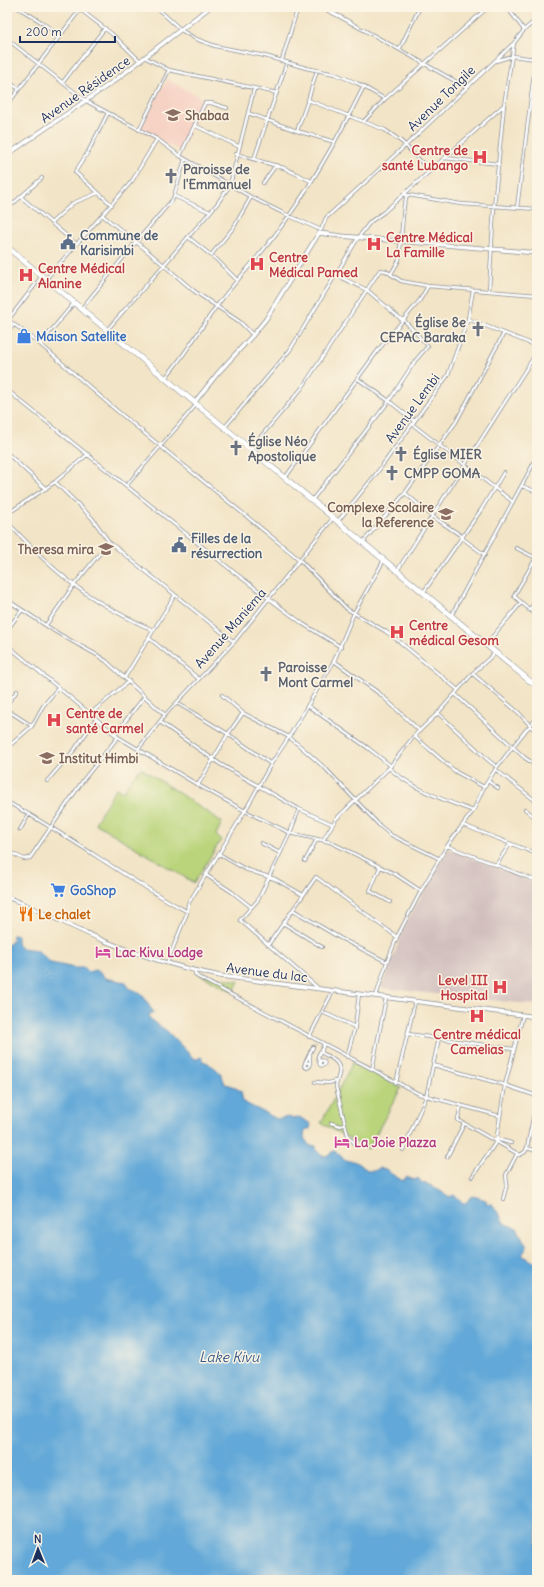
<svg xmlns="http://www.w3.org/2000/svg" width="544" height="1587" font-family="Delius,sans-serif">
  <rect width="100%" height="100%" fill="#fcf5e5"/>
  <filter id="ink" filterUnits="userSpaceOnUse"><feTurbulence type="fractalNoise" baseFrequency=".025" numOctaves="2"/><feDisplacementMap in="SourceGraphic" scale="8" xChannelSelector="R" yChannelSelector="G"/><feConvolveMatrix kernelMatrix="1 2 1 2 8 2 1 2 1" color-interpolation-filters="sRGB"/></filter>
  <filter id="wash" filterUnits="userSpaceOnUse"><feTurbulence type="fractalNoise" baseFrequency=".012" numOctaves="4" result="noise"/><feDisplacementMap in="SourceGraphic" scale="16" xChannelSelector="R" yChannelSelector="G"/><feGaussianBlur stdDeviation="0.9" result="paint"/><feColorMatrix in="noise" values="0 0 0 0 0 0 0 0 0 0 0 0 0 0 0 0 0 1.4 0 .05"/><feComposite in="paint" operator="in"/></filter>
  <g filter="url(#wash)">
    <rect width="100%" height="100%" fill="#f2e4c6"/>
    <path fill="#f6d2c4" d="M167 79 205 100 180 151 140 130Z"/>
    <path fill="#d1bfbe" d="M448 849 537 884V1005L381 988 407 921Z"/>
    <path fill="#b9d47a" stroke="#6a826c" d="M141 768 222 822 216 835 221 840 194 883 95 823 116 788 123 792 131 779Z
      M199 974 239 981 234 992Z
      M353 1062 401 1088 368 1149 321 1123Z"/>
    <path fill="#62a8d8" stroke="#3e6c9b" d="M13 935H17V943L21 948 37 950 51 963 75 968H84L88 972 95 970 101 973 105 978 126 982 129 988C148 995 142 998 153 1011V1013L149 1014 150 1019 167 1031 194 1059H197L201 1057 204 1060V1062C209 1062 208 1064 212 1066 220 1071 222 1075 225 1084L230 1085 241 1091 243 1102 277 1119 289 1117 293 1119 299 1117 311 1124 310 1129H307L305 1131 304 1138 310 1146H316V1150L322 1156H326L334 1151 338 1153 345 1161H354L369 1171H374L380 1168 386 1169 390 1173 403 1181 406 1177 415 1180 418 1178 422 1183 430 1185 450 1197 453 1195C458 1197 460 1199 463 1204L465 1203 473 1196 486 1200 487 1204 490 1203 500 1215 504 1223 517 1228 527 1247 522 1255 537 1264V1580H7V945L12 942Z"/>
  </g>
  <g filter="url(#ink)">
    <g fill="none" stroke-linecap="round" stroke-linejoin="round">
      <path stroke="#c7c0b1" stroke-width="2.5" stroke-dasharray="2.5 1" stroke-linecap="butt" d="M313 1047 316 1044"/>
      <g stroke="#868a92" stroke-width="4">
        <path id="street" d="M17 7 43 23 59 36
          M77 7 112 34 140 61
          M156 7 181 30 196 39 215 46 265 56 306 68 335 74 357 83 385 99
          M319 7C333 12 346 20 360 28 396 47 431 68 466 87
          M507 7 524 30
          M7 39 86 101 157 139 180 156 251 197 283 213 321 230
          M400 48 420 7
          M146 58 169 70 277 93
          M282 60 298 7
          M496 61 512 56 536 59
          M7 81 19 89
          M63 82 105 28
          M308 100 385 130 402 142 430 171
          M7 105 82 7
          M108 113 88 152 75 172 112 205
          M248 113 297 131 335 142
          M364 121 385 99 488 7
          M196 126 238 146
          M139 130 169 70
          M297 131 308 100 317 70
          M236 154 284 168 311 181
          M180 156 205 103H211L227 108
          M445 158 499 164
          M254 159 287 62
          M263 183 276 165
          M403 194 461 204 537 209
          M174 196 210 212
          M21 197 76 244
          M517 208 536 58
          M7 209 42 178
          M102 215 145 249 194 291 240 322 253 335
          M51 223 73 203 98 193
          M321 230 326 218 405 146 514 43 524 30 537 19
          M188 237 217 260 237 280
          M136 242 173 199 185 159
          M211 255 234 227 251 197
          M391 274 399 260 404 205 407 195
          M336 275 367 290 402 320
          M46 279 132 181 157 139
          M489 291 494 207 504 105 514 43
          M82 308 136 242
          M7 319 40 344 116 410 300 560 347 609 385 631 400 642 458 690
          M468 319 537 346
          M8 320 42 276
          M107 330 217 204 230 185 254 89
          M7 332 14 325
          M40 344 74 303
          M165 378C188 352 204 321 226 294 243 273 262 253 278 231 312 186 339 136 364 86
          M358 379 389 401 414 421
          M7 390 235 573 303 624 341 647
          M412 424 513 502
          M225 427 290 350 358 238 370 222 384 212 504 105
          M251 448 302 388 380 270 386 271 401 281 428 286 537 295
          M7 453 46 489
          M285 478 379 349 420 300 428 286
          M55 482 92 518 109 542 234 642
          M127 485 196 405
          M522 486 537 492
          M405 493 432 516 463 537
          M312 500 389 401 415 361 428 346 403 319
          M7 514 55 482 88 454
          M338 521 376 474 448 375 468 319 473 290
          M7 522C23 538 39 556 57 571 85 596 119 615 153 630
          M462 538 485 555
          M363 542 405 493 456 422 504 333
          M516 548 536 558
          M537 556 514 596 537 616
          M397 571 537 352
          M423 593 481 510 504 472
          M7 600 59 634 97 655 106 661 165 715
          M529 610 537 600
          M451 616 537 457
          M46 625 74 585 109 542
          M7 630 22 610
          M149 638 199 679
          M486 644 521 603
          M7 645 118 737 198 785 245 811 290 833 330 842 395 874 421 891
          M334 661 380 694 420 731
          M473 674 519 713 537 733
          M125 677 175 595
          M455 694 525 758 537 766
          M222 695 243 713 289 737 300 746 326 769 380 826 391 835 440 859
          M177 703 228 734 271 764
          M7 704 17 691
          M308 706 368 748 391 766
          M7 710 32 726
          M438 713 488 760 497 767
          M90 714 129 681
          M160 722 220 764 299 809 332 824
          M115 734 145 696
          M414 736 456 772 484 787
          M7 748 32 726 43 706 58 688
          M139 748 165 715 234 642 333 518
          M389 768C414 790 442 799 473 811
          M495 769 537 802
          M47 781 75 749 96 719
          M488 781 498 788
          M198 785 228 734 243 713
          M7 802C69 835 125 878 186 911
          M299 809 290 833 258 900 240 920 318 988
          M525 809 537 819
          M463 825 537 854
          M20 830 29 814
          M323 840 336 819 389 768 414 736 438 713 473 673 495 653
          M261 843 280 853
          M447 846 537 881
          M7 851 24 859 30 858 84 779 118 737
          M219 854 245 869 275 879 303 895
          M305 861 317 839
          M496 865 510 844
          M380 867 370 891 390 902
          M206 875 232 892 251 907
          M293 910 340 938 387 962
          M283 923 322 947
          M268 945 316 877 397 937
          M167 963 187 913 188 904 245 811 271 764 289 737 334 661 354 613 384 560
          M195 971V974L198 977 419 1094 500 1116
          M376 996 387 962 397 937 421 891 447 846 473 811 484 787 497 767 526 730 537 718
          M322 1012 355 1027
          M408 1034 513 1049
          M309 1037 333 991
          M324 1044 322 1049V1053C331 1058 342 1062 339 1074 338 1079 336 1082 336 1087L348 1136 356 1145
          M347 1057 355 1027 359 994
          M319.5 1063a2.5 2.5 0 1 1 5 0a2.5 2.5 0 1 1-5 0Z
          M319 1062 318 1056 321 1050
          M305 1063 313 1047
          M310 1064 306 1062 304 1066 307 1068 310 1066V1052
          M433 1065 505 1085 537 1096
          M372 1070 386 998
          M315 1082 329 1083 335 1081
          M396 1083 415 1002
          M461 1105 458 1120 520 1155 525 1152 527 1148 537 1098
          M331 1123 341 1126 345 1124
          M496 1139 511 1143
          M527 1148 537 1151
          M403 1150 426 1097 439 1038
          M447 1157 464 1124
          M472 1177 496 1142 505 1085 523 1015
          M503 1199 507 1184 506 1175 517 1154"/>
      </g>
      <g stroke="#868a92" stroke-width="5">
        <path id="secondary" d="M7 155 114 81 210 7
          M194 403 218 373 253 335 266 319 319 233 341 236 537 253
          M7 897C39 910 70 926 102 940 140 956 180 968 220 976L537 1017"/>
      </g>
      <g stroke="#868a92" stroke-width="6">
        <path id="highway" d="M7 247 537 687"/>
      </g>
      <use href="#street" stroke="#fff" stroke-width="2.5"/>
      <use href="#secondary" stroke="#fff" stroke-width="3.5"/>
      <use href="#highway" stroke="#fff" stroke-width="5"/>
    </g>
  </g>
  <defs>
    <g id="school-bare" transform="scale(1.2)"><path d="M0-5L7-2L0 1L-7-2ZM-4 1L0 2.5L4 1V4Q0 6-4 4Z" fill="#8d6e63" stroke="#fcf5e5" stroke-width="2.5" paint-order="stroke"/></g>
    <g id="hospital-bare" transform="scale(1.2)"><path d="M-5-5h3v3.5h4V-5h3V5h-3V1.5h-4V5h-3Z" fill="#e0444e" stroke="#fcf5e5" stroke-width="2.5" paint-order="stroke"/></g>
    <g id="church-bare" transform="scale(1.2)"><path d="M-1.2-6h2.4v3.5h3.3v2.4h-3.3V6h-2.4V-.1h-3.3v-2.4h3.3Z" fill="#6b7280" stroke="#fcf5e5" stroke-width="2.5" paint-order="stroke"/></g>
    <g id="civic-bare" transform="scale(1.2)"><path d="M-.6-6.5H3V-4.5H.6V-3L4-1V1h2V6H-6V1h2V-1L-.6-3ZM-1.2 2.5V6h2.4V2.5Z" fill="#5c6f8a" stroke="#fcf5e5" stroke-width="2.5" paint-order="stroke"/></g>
    <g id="shop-bare" transform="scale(1.2)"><path d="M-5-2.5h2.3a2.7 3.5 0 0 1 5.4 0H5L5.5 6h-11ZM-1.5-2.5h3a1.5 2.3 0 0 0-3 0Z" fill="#3f7fe0" stroke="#fcf5e5" stroke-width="2.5" paint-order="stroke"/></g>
    <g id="supermarket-bare" transform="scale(1.2)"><path d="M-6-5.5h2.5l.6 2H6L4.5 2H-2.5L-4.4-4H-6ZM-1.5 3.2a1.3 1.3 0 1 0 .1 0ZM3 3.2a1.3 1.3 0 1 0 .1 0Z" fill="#3f7fe0" stroke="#fcf5e5" stroke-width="2.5" paint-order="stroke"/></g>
    <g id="restaurant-bare" transform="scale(1.2)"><path d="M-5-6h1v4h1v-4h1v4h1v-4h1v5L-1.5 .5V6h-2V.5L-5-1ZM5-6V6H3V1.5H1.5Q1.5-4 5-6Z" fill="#e8710a" stroke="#fcf5e5" stroke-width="2.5" paint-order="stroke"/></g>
    <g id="hotel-bare" transform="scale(1.2)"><path d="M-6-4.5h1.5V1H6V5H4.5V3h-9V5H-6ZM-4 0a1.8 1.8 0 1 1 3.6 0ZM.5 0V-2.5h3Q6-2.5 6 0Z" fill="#d1479c" stroke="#fcf5e5" stroke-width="2.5" paint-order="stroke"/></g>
  </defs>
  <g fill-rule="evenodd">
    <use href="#school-bare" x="173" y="115"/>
    <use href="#hospital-bare" x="480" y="157"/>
    <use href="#church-bare" x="171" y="176"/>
    <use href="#civic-bare" x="68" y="242"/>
    <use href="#hospital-bare" x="374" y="244"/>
    <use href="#hospital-bare" x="257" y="264"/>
    <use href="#hospital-bare" x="26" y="275"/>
    <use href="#church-bare" x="478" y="329"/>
    <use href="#shop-bare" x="24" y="336"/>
    <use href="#church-bare" x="236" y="448"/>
    <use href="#church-bare" x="401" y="454"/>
    <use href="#church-bare" x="392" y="473"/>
    <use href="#school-bare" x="446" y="514"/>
    <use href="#civic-bare" x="179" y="545"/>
    <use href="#school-bare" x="106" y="549"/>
    <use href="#hospital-bare" x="397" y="632"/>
    <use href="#church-bare" x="266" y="674"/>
    <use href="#hospital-bare" x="54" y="720"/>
    <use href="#school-bare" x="47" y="758"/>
    <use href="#supermarket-bare" x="58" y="890"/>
    <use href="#restaurant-bare" x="26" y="914"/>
    <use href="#hotel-bare" x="103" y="952"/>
    <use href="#hospital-bare" x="500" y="987"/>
    <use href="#hospital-bare" x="477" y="1016"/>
    <use href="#hotel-bare" x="342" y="1142"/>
  </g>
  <g text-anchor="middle" stroke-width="3" stroke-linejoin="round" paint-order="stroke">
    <g font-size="13" fill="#1b2f5e" stroke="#fcf5e5">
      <text transform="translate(85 89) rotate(-35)" y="5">Avenue Résidence</text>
      <text transform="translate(441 98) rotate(-44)" y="5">Avenue Tongile</text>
      <text transform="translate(412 408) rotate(-54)" y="5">Avenue Lembi</text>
      <text transform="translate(230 628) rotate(-49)" y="5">Avenue Maniema</text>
      <text transform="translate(267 972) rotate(7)" y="5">Avenue du lac</text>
    </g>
    <g font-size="13" font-weight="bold" fill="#785e54" stroke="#fcf5e5" text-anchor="start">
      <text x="185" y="120">Shabaa</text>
      <text x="434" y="512" text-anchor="end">Complexe Scolaire<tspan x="434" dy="15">la Reference</tspan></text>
      <text x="94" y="554" text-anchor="end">Theresa mira</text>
      <text x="59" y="763">Institut Himbi</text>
    </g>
    <g font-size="13" font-weight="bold" fill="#be3a42" stroke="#fcf5e5" text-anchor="start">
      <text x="468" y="155" text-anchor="end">Centre de<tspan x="468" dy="15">santé Lubango</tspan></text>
      <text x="386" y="242">Centre Médical<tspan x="386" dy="15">La Famille</tspan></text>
      <text x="269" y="262">Centre<tspan x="269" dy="15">Médical Pamed</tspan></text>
      <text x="38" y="273">Centre Médical<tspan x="38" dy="15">Alanine</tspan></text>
      <text x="409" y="630">Centre<tspan x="409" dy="15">médical Gesom</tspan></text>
      <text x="66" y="718">Centre de<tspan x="66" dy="15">santé Carmel</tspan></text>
      <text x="488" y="985" text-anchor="end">Level III<tspan x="488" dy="15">Hospital</tspan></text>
      <text x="477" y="1039" text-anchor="middle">Centre médical<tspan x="477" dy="15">Camelias</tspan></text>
    </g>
    <g font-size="13" font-weight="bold" fill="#5b616d" stroke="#fcf5e5" text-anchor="start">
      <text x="183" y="174">Paroisse de<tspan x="183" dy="15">l'Emmanuel</tspan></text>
      <text x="466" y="327" text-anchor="end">Église 8e<tspan x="466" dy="15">CEPAC Baraka</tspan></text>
      <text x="248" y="446">Église Néo<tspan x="248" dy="15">Apostolique</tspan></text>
      <text x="413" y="459">Église MIER</text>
      <text x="404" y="478">CMPP GOMA</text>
      <text x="278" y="672">Paroisse<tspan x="278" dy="15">Mont Carmel</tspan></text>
    </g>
    <g font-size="13" font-weight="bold" fill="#4e5e75" stroke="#fcf5e5" text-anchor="start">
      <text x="80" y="240">Commune de<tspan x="80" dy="15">Karisimbi</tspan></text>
      <text x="191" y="543">Filles de la<tspan x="191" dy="15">résurrection</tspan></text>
    </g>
    <g font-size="13" font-weight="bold" fill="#366cbe" stroke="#fcf5e5" text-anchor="start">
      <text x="36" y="341">Maison Satellite</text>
      <text x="70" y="895">GoShop</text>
    </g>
    <g font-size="13" font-weight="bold" fill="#c56008" stroke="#fcf5e5" text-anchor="start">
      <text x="38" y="919">Le chalet</text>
    </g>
    <g font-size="13" font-weight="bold" fill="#b23c85" stroke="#fcf5e5" text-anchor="start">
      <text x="115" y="957">Lac Kivu Lodge</text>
      <text x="354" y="1147">La Joie Plazza</text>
    </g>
    <g font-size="14" font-style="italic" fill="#345989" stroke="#fcf5e5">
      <text x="229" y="1362">Lake Kivu</text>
    </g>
  </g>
  <rect width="544" height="1587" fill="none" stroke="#fcf5e5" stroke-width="24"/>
  <g transform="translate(38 1549) rotate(359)" stroke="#fcf5e5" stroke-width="3" paint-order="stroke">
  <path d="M0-3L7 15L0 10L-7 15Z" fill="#1b2f5e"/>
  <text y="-6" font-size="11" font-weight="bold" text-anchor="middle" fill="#1b2f5e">N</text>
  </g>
  <path d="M20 36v6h95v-6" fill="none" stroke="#1b2f5e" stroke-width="2"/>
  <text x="26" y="36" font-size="12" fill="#1b2f5e" stroke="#fcf5e5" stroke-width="3" paint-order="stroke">200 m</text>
</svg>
